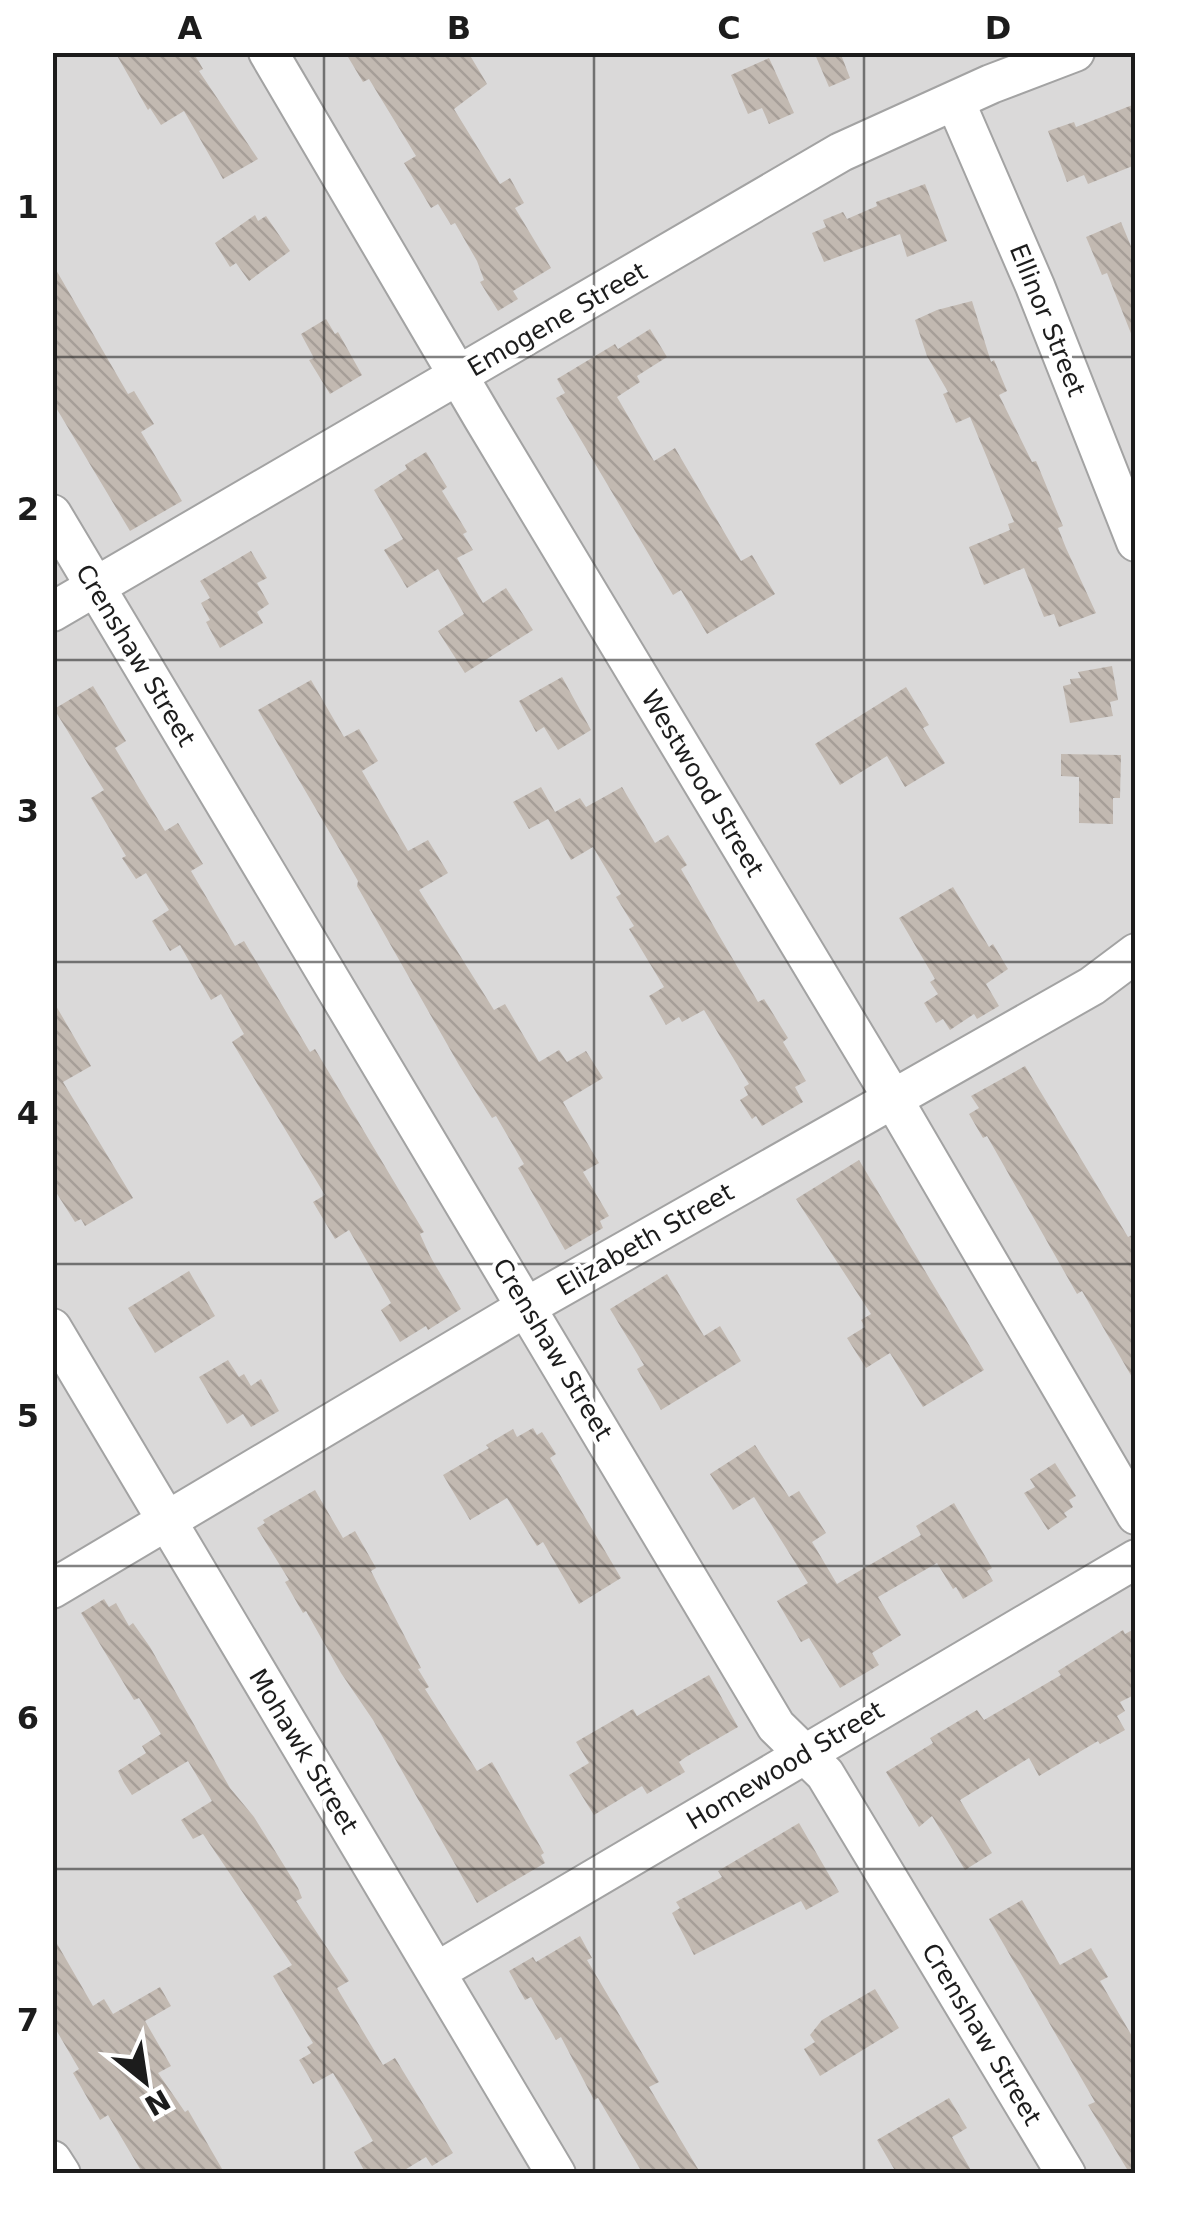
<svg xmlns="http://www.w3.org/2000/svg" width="1188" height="2226" font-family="'DejaVu Sans',sans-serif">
  <defs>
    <pattern id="building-back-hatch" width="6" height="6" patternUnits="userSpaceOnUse" patternTransform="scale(2.5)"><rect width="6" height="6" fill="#c2b9b1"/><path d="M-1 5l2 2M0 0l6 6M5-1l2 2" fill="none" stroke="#a69e98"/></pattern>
  </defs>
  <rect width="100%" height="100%" fill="#eeeae2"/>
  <path fill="#dad9d9" d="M53 53H1135V2173H53Z"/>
  <path fill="url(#building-back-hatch)" d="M115 52H193L203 69 199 71 258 159 223 179 184 111 161 125 150 108 148 110Z
    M345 52H468L487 84 454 109 500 184 510 178 524 203 515 208 551 268 513 291 518 299 498 311 480 282 484 280 477 261 455 223 451 225 438 204 431 208 404 163 416 156 369 79 363 82Z
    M814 52H840L850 78 829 87Z
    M769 58 794 113 769 124 762 108 748 114 731 75Z
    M1135 104V165L1088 184 1084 175 1067 182 1048 131 1074 122 1076 127Z
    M925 184 947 241 907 257 900 234 824 262 812 233 826 227 823 220 843 212 847 219 877 206 876 202Z
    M255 215 258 221 266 216 290 251 249 281 236 263 230 267 215 243Z
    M1121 222 1135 256 1134 341 1107 273 1102 275 1086 237Z
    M52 263 128 394 134 391 154 424 141 432 182 501 130 531 52 401Z
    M972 301 991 362 994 360 1007 391 999 395 1032 462 1036 461 1063 526 1058 528 1066 548 1096 613 1059 627 1054 614 1044 617 1024 568 984 585 969 547 1010 530 1008 524 1014 522 970 417 956 423 943 394 948 392 927 356 915 320 937 310Z
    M326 319 335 334 338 332 362 375 330 394 309 360 314 358 301 334Z
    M650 329 667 357 637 376 640 382 617 397 654 461 675 448 741 561 752 555 775 594 707 634 681 590 673 595 556 398 565 393 557 379 615 344 618 349Z
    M426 452 447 487 442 491 467 532 463 534 473 550 457 558 483 603 506 588 533 630 465 673 438 631 464 614 438 569 407 588 384 550 403 539 374 490 407 469 405 465Z
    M251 551 267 578 257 583 269 604 257 612 263 623 220 648 206 622 210 620 201 603 210 598 200 581Z
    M1112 666 1118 700 1110 702 1113 716 1070 723 1063 686 1071 684 1070 679 1081 678 1078 672Z
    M562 677 591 730 558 750 544 727 536 732 519 701Z
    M311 680 344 737 359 729 378 761 362 771 408 851 428 840 448 873 419 890 494 1010 505 1004 539 1062 559 1050 567 1062 586 1051 603 1078 563 1102 599 1163 583 1172 609 1216 600 1221 603 1228 565 1250 518 1168 524 1164 496 1116 492 1118 459 1065 357 886 358 881 258 710Z
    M93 686 126 741 115 748 145 798 165 831 178 823 203 864 191 871 235 946 244 941 310 1052 315 1049 424 1232 420 1234 430 1256 461 1309 428 1330 426 1326 400 1342 381 1310 391 1303 349 1230 335 1239 313 1202 325 1195 232 1042 244 1034 221 994 211 1000 180 945 170 951 152 921 169 910 146 873 136 879 122 858 126 856 91 798 104 790 54 709Z
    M906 687 929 725 923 728 945 763 905 787 887 756 840 785 815 744Z
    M1061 754 1121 755 1120 798H1113V824L1079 823V777L1061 776Z
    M541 787 555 812 580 798 586 807 622 787 655 843 668 835 687 865 681 869 717 932 758 1002 764 999 788 1038 783 1042 806 1081 795 1087 803 1102 762 1126 756 1116 752 1119 740 1100 748 1095 744 1087 749 1084 704 1010 682 1022 679 1017 666 1025 649 996 664 987 629 929 634 926 616 897 621 894 593 847 571 860 548 819 529 829 513 802Z
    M953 887 989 947 993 944 1008 969 986 984 999 1006 977 1019 974 1014 950 1030 943 1019 936 1023 924 1003 938 994 930 982 935 979 899 918Z
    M52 999 91 1066 63 1082 133 1198 85 1226 81 1219 75 1222 52 1186Z
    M1025 1066 1128 1237 1136 1233V1384L1082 1291 1077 1294 987 1136 983 1138 969 1114 979 1108 971 1096Z
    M859 1160 984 1370 923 1407 890 1353 866 1368 847 1338 865 1327 861 1320 871 1314 796 1199Z
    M189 1271 215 1316 155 1353 128 1308Z
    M667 1274 704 1336 720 1326 741 1361 661 1410 637 1369 644 1365 610 1309Z
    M228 1360 239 1377 244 1374 251 1386 261 1379 279 1411 251 1427 243 1414 227 1424 199 1377Z
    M533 1428 537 1435 542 1432 556 1454 550 1458 621 1578 579 1604 543 1542 537 1546 507 1498 470 1520 443 1475 489 1448 486 1445 513 1429 517 1437Z
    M755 1445 789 1497 799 1491 826 1533 812 1542 837 1584 921 1535 916 1526 954 1503 992 1568 987 1571 993 1581 963 1599 956 1587 953 1589 937 1563 878 1597 901 1635 872 1653 879 1665 840 1688 809 1638 801 1642 777 1601 808 1583 754 1497 733 1510 710 1474Z
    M1055 1463 1076 1496 1069 1500 1073 1507 1064 1513 1067 1517 1048 1530 1024 1493 1035 1487 1030 1479Z
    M315 1490 343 1538 355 1531 376 1568 371 1571 421 1668 418 1669 429 1687 425 1689 477 1771 492 1762 544 1853 541 1855 545 1863 477 1903 373 1720 341 1673 306 1611 303 1613 285 1582 289 1580 257 1528 265 1523 263 1520Z
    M104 1599 109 1607 116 1603 129 1626 133 1623 150 1647 230 1788 254 1817 298 1888 302 1898 296 1901 349 1981 337 1988 383 2065 395 2058 453 2153 432 2166 426 2157 398 2174H366L354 2152 373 2141 354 2108 333 2073 313 2084 299 2060 311 2053 307 2047 313 2043 273 1976 292 1965 203 1834 193 1839 181 1820 212 1801 188 1761 132 1795 124 1783 118 1771 146 1753 142 1746 161 1734 139 1698 134 1700 81 1613Z
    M1136 1628V1694L1120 1702 1125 1711 1117 1716 1125 1730 1100 1744 1098 1741 1039 1776 1029 1758 960 1800 992 1853 965 1870 932 1816 919 1827 886 1772 933 1743 930 1738 977 1710 984 1720 1061 1675 1058 1671 1123 1630 1125 1634Z
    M709 1675 738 1727 686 1757 679 1762 685 1772 647 1794 642 1786 594 1815 569 1775 589 1763 576 1742 633 1709 637 1716Z
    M799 1823 839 1892 806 1910 801 1901 694 1955 672 1913 680 1908 676 1902 722 1877 718 1871Z
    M1022 1900 1060 1965 1091 1948 1108 1977 1100 1981 1136 2043V2174H1130L1088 2105 1095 2102 989 1919Z
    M52 1935 93 2006 104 1999 113 2014 160 1987 171 2006 145 2021 171 2066 158 2073 185 2112 188 2110 225 2174H143L108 2115 100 2120 73 2073 79 2069 52 2023Z
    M580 1936 592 1958 587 1960 659 2082 649 2087 701 2174H643L598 2098 594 2100 561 2037 556 2040 531 1997 525 2000 509 1971 533 1957 536 1962Z
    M875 1989 899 2028 820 2076 804 2049 815 2042 810 2035 822 2020Z
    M949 2098 967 2128 952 2137 973 2174H897L877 2140Z"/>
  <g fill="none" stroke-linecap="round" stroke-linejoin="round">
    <g stroke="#a3a3a3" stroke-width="42">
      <path id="minor" d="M268 52 483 418 893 1099 1136 1515
        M955 101 1035 286 1136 542
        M52 514 776 1726 825 1774 1066 2174
        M52 612 841 152 991 84 1075 52
        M52 1328 556 2174
        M52 1589 528 1306 1092 986 1136 953
        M436 1972 1136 1559
        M52 2160 61 2174"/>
    </g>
    <use href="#minor" stroke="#fff" stroke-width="38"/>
  </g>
  <path fill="none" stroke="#1c1c1c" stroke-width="2.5" stroke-opacity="0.55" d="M324 52V2174M594 52V2174M864 52V2174M52 357H1136M52 660H1136M52 962H1136M52 1264H1136M52 1566H1136M52 1869H1136"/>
  <g text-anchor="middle" stroke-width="8" stroke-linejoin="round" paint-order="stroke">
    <g font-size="25" fill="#1c1c1c" stroke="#fff">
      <text transform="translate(557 319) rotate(-30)" y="9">Emogene Street</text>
      <text transform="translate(1048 320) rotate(68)" y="9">Ellinor Street</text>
      <text transform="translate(136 655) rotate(59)" y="9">Crenshaw Street</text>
      <text transform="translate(703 783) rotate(59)" y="9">Westwood Street</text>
      <text transform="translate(645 1239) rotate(-30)" y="9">Elizabeth Street</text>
      <text transform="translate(553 1349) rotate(59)" y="9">Crenshaw Street</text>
      <text transform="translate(304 1751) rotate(59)" y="9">Mohawk Street</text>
      <text transform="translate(785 1765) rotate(-31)" y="9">Homewood Street</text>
      <text transform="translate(982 2034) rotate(59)" y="9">Crenshaw Street</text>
    </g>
  </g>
  <rect width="1188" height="2226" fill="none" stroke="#ffffff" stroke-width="110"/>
  <g transform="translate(145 2081) rotate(150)" stroke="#ffffff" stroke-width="8" paint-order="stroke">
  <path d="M0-8L18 38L0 25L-18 38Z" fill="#1c1c1c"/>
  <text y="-15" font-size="28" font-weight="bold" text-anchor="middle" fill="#1c1c1c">N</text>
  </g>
  <rect x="55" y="55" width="1078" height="2116" fill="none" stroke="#1c1c1c" stroke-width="4"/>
  <g font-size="32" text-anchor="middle" font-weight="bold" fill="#1c1c1c">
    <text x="190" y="39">A</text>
    <text x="459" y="39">B</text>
    <text x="729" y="39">C</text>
    <text x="998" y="39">D</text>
    <text x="28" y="218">1</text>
    <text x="28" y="520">2</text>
    <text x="28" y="822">3</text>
    <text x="28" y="1124">4</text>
    <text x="28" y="1427">5</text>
    <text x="28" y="1729">6</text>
    <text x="28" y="2031">7</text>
  </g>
</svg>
